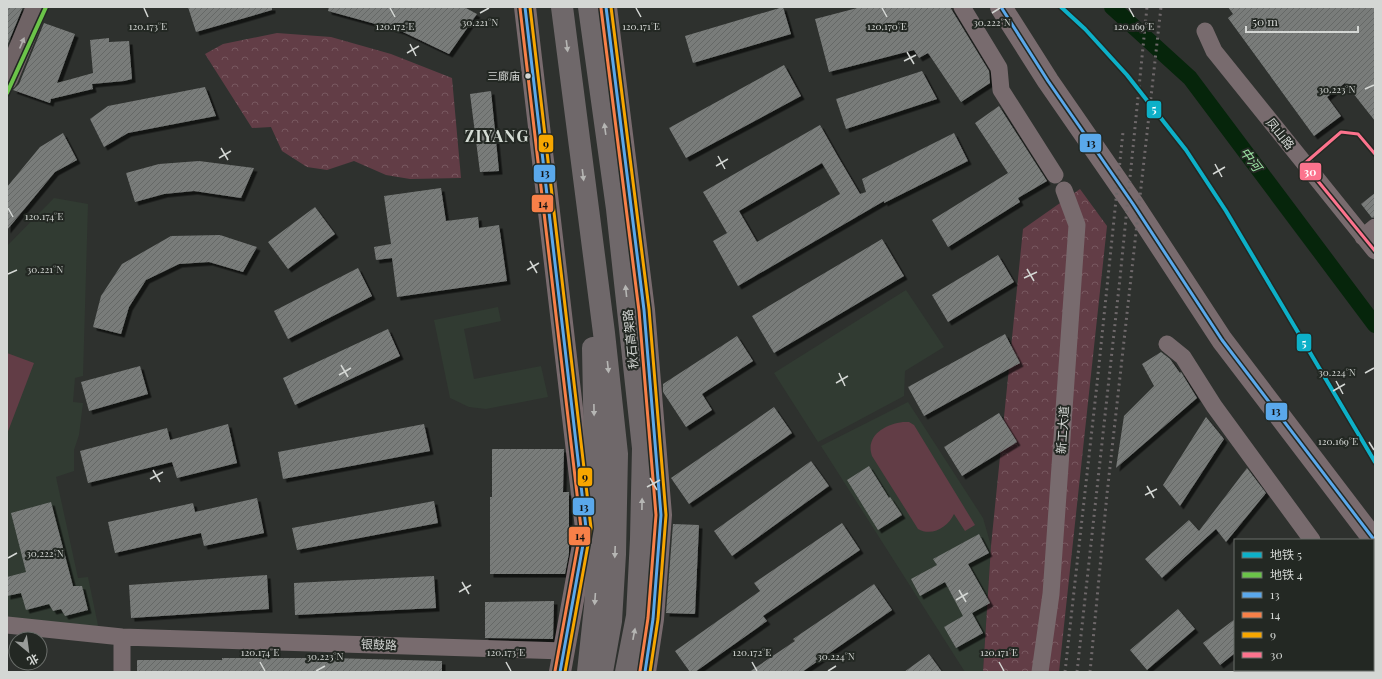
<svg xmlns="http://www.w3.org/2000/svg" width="1382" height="679" font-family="'Playfair Display','Noto Sans SC',serif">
  <defs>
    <pattern id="forest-crowns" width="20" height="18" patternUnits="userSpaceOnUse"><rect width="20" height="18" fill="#623d46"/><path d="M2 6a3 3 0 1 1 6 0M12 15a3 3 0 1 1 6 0" fill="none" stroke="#785860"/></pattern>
    <pattern id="building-hatch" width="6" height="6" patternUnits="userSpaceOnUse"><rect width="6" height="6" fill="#797c7a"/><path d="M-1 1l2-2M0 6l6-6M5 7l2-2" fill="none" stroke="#656766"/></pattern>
    <filter id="shadow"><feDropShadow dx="3.5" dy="3.5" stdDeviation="0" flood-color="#0009"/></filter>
  </defs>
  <rect width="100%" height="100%" fill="#2e312e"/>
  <path fill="#313b32" d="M54 198 88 204 83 376 75 378 73 402 83 403 79 435 74 450V471L56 477 78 578 88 577 100 635 7 625V246Z
    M906 290 944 347 905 371 904 396 818 442 774 373Z
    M498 307 501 321 464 329 474 379 541 366 548 397 486 409 469 407 450 398 434 320Z
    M908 402 983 518 991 546 983 672H965L821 446Z"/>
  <path fill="#623d46" d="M7 353 34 363 7 434Z
    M903 422H909L914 425 975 525 965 531 954 514C948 527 932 537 918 529L872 456C865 436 885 424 903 422Z"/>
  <path fill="url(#forest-crowns)" d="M277 33 331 37 391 54 452 78 461 178 410 179 386 175 354 161 327 170 307 167 282 151 271 127 252 128 205 54 223 44Z
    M1080 189 1107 226 1059 672H983L991 546 1023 229Z"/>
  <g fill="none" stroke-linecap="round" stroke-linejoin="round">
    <path stroke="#06250b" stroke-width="16" d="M1112 7 1190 78 1375 325"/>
  </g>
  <path fill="url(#building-hatch)" fill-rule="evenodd" filter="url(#shadow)" d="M7 7H23L7 46Z
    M188 7H272V10L196 32Z
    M329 7H464L477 14 449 54 401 31 328 11Z
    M783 7 791 34 693 63 685 36Z
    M861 7H950L989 71 990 83 961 102 928 53 919 58 914 50 829 72 815 19Z
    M1228 7H1375V121L1345 83 1327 97 1341 116 1314 136 1228 18 1233 14Z
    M44 23 75 34 57 83 93 73 90 40 109 38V42L129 41 132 79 124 81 92 84 93 89 51 99 50 103 13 90 19 84Z
    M784 65 801 96 686 158 669 128Z
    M922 71 937 99 846 129 836 99Z
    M205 87 216 116 128 133 104 147 90 119 108 106Z
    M491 91 499 171 480 172 470 94Z
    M999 106 1047 181 1018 198 1020 202 948 247 932 220 1008 173 975 123Z
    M820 125 837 155 860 194 866 192 862 179 954 133 968 161 884 203V201L738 286 713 241 727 233 703 192ZM822 163 840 194 757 242 739 211Z
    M63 133 77 160 55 172 7 230V187L40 147Z
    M199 161 254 168 241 198 194 191 164 194 135 202 126 173 159 164Z
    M441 188 446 221 478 217 479 228 499 225 507 281 397 297 392 258 376 260 374 247 391 244 384 196Z
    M1375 193V217L1372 218 1361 204Z
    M315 207 335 234 288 269 268 242Z
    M220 235 257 247 243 272 209 262 179 264 146 280 129 307 121 334 93 327 101 296 122 264 171 236Z
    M882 239 904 276 774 353 752 316Z
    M998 255 1014 282 948 322 932 295Z
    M358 268 372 296 288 339 274 311Z
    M388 329 400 356 295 405 283 378Z
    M1005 334 1020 363 924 416 908 387Z
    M737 336 753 361 702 394 712 410 686 427 663 392V384Z
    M1161 352 1170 359 1180 373 1181 372 1197 398 1116 468 1124 416 1154 386 1142 364Z
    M140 366 148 394 89 411 81 382Z
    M774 407 792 433 689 504 671 478Z
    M999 413 1017 442 962 476 944 447Z
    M1206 417 1224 439 1180 506 1163 485Z
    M228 424 237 463 177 478 172 462 88 483 80 451 167 428 170 440Z
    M424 424 430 451 283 479 278 452Z
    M492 449H564L563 492H569V553L565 574H490V497H492Z
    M811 461 829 486 732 556 714 531Z
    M869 466 889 498 890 497 902 515 878 530 847 480Z
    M1247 468 1266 493 1226 542 1216 529 1162 578 1145 559 1189 520 1199 531Z
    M257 498 264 533 204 546 201 533 115 553 108 522 193 503 195 512Z
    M434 501 438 523 297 550 292 528Z
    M51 502 73 586H82L88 610 65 616 61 609 53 611 49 604 26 610 21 593 7 596V577L26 572 11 513Z
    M842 523 860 550 763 616 767 621 695 672H690L675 651 760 591 754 583Z
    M673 524 699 525 695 614 666 613Z
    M979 534 989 553 968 564 990 603 972 613 983 633 956 648 944 627 963 616 945 582 920 596 911 579 937 565 933 559Z
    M267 575 269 609 131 618 129 585Z
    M434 576 436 608 295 615 294 583Z
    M874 584 892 610 802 672H749L795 641 793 639Z
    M554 601 553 639 485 638V602Z
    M1178 609 1195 629 1147 670 1130 650Z
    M1235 619V653L1220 665 1203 643Z
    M929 654 942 672H904Z
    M222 658H331L442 661V672H137V660H222Z"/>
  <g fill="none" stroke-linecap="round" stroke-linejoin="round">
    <path stroke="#786b6e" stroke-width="17" d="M962 7 999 68 1001 90 1055 175
      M1205 31 1214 51 1375 251
      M1363 237 1375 227
      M1167 344 1183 357 1214 406 1312 540
      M1373 621 1375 624
      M7 625 122 637 564 651
      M122 637V672
      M1040 672 1051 594 1077 225 1064 190"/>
    <path stroke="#6f6365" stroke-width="22" d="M7 79 37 7"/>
    <path stroke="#796b6e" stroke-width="22" d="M525 7 586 528 560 672
      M606 7 644 310 661 515 653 619 645 672
      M1001 7 1048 81 1133 204 1222 340 1375 541"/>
    <path stroke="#6f686a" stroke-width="22" d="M562 7 604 333 617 454 615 554 611 621 602 672
      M589 7 617 209 643 448 641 539 637 616 626 672
      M588 672 595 607 600 529 595 451 593 348"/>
    <path stroke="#6e686a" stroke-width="3" stroke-dasharray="2 4" stroke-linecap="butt" d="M1065 672 1097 384 1123 132
      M1077 672 1120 278 1147 7
      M1090 672 1107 494 1161 7"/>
    <g stroke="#232823" stroke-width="6">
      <path id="bus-1" d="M525 7 586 528 560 672
        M606 7 644 310 661 515 653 619 645 672
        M1001 7 1048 81 1133 204 1222 340 1375 541"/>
    </g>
    <g stroke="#232823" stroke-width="6">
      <path id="bus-2" d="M520 8 581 528 555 671
        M601 8 639 311 656 515 648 618 640 671"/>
    </g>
    <g stroke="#232823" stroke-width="6">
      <path id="bus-3" d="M530 7 591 528 565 672
        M611 7 649 309 666 515 658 619 650 672"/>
    </g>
    <g stroke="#232823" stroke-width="6">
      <path id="bus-4" d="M1375 154 1358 134 1341 132 1304 164 1375 251"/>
    </g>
    <use href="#bus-1" stroke="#5aa8eb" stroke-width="3"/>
    <use href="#bus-2" stroke="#f78048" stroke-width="3"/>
    <use href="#bus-3" stroke="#f7a600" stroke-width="3"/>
    <use href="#bus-4" stroke="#fc738d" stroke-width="3"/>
    <g stroke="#232823" stroke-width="7">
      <path id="metro-1" d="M1061 7 1085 29 1127 75 1186 150 1226 211 1375 462"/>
    </g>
    <g stroke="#232823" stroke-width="7">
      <path id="metro-2" d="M7 93 46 7"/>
    </g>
    <use href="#metro-1" stroke="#0db0c8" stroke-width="4"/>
    <use href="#metro-2" stroke="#6bc349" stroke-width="4"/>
  </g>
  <defs><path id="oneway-solid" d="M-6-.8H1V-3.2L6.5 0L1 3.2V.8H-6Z"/></defs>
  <use fill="#b1aead" href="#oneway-solid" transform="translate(22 43) rotate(-67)"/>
  <g fill="#b6b6b4">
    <use href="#oneway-solid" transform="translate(567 46) rotate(83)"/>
    <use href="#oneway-solid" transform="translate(605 129) rotate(-98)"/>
    <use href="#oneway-solid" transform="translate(583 175) rotate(83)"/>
    <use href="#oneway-solid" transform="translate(626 291) rotate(-96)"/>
    <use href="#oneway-solid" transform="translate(608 367) rotate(84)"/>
    <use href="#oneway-solid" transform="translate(594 410) rotate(89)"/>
    <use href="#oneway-solid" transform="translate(642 504) rotate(-89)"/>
    <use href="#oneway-solid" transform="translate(615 552) rotate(92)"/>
    <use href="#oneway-solid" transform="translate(595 599) rotate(94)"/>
    <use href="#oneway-solid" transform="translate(634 634) rotate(-79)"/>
  </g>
  <path fill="none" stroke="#d4d7d4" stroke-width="1.5" d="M144 8 148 17M390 8 395 17M636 8 641 17M882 8 887 17M1129 8 1134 17M480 13 489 8M992 13 1000 8M410 44 416 56M907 52 914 64M407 53 419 46M904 61 916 55M1365 89 1374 85M221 148 228 160M718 156 725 169M219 158 231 151M1215 164 1222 177M716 166 728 159M1213 174 1225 167M8 208 13 217M530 261 537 273M1027 269 1034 281M527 270 539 263M8 274 17 270M1024 278 1037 272M341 365 348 377M839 373 845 386M1365 373 1374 368M339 375 351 368M1336 381 1343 394M836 383 848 376M1333 391 1345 384M1369 442 1374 450M153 470 160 482M650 478 657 490M150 479 163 472M1147 486 1154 498M647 487 660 480M1145 495 1157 489M8 558 17 553M462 582 469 594M959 590 966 602M459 592 471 585M956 600 968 593M260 662 265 671M506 662 511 671M752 662 757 671M999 662 1004 671M316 671 325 666M828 671 836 666"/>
  <circle fill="#d4d7d4" stroke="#232823" stroke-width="1.5" cx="528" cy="76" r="3.5"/>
  <g text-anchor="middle" stroke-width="4" stroke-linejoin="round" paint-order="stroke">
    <g font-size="11" fill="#d4d7d4" stroke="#232823" text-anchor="end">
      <text x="520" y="80">三廊庙</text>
    </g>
    <g font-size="12" fill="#d4d7d4" stroke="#232823">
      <text transform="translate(1280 134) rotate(51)" y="4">凤山路</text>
      <text transform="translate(631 339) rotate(-96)" y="4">秋石高架路</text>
      <text transform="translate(1063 430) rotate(-86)" y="4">新工大道</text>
      <text transform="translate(379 645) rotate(2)" y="4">银鼓路</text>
    </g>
    <g font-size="13" font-style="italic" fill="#9de3a4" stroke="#232823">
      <text transform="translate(1251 159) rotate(53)" y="5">中河</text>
    </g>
    <g font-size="16" font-weight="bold" letter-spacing="1" fill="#d5dcd5" stroke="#232823">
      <text x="497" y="142">ZIYANG</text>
    </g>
  </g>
  <g font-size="10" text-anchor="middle" fill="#d4d7d4" stroke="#232823" stroke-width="4" stroke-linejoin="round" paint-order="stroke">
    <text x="480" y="26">30.221°N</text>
    <text x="992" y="26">30.222°N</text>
    <text x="148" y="30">120.173°E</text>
    <text x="395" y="30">120.172°E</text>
    <text x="641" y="30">120.171°E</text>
    <text x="887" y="30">120.170°E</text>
    <text x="1134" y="30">120.169°E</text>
    <text x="1337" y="93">30.223°N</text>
    <text x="44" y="220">120.174°E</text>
    <text x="45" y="273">30.221°N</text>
    <text x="1337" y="376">30.224°N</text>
    <text x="1338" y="445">120.169°E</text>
    <text x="45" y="557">30.222°N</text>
    <text x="260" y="656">120.174°E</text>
    <text x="506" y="656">120.173°E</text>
    <text x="752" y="656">120.172°E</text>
    <text x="999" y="656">120.171°E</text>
    <text x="325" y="660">30.223°N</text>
    <text x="836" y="660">30.224°N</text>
  </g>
  <g stroke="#232823" stroke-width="1.5">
    <rect x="1146" y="100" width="16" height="19" rx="4" fill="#0db0c8"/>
    <rect x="1079" y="133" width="23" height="20" rx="4" fill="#5aa8eb"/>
    <rect x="538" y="134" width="16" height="19" rx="4" fill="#f7a600"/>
    <rect x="1299" y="162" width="23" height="19" rx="4" fill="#fc738d"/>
    <rect x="533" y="164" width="23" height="19" rx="4" fill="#5aa8eb"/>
    <rect x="531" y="194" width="23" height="19" rx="4" fill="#f78048"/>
    <rect x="1296" y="333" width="16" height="19" rx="4" fill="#0db0c8"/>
    <rect x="1265" y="402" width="23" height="19" rx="4" fill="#5aa8eb"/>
    <rect x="577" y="467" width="16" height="20" rx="4" fill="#f7a600"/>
    <rect x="572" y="497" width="23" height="19" rx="4" fill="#5aa8eb"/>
    <rect x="568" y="526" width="23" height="20" rx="4" fill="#f78048"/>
  </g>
  <g font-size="11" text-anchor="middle" font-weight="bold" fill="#fff">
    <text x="1154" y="113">5</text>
    <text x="1310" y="176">30</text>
    <text x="1304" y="347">5</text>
  </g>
  <g font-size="11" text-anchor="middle" font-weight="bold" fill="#111">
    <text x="1091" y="147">13</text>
    <text x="546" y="148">9</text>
    <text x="545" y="177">13</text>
    <text x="543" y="208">14</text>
    <text x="1276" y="415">13</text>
    <text x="585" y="481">9</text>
    <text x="584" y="511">13</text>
    <text x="580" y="540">14</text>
  </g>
  <rect width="1382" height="679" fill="none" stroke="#d4d7d4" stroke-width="16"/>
  <rect x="1234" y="539" width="140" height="132" fill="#232823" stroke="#6a6e6a"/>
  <rect x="1242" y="552" width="20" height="6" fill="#0db0c8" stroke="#6a6e6a"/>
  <text x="1270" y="559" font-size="12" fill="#d4d7d4">地铁 5</text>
  <rect x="1242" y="572" width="20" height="6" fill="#6bc349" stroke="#6a6e6a"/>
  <text x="1270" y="579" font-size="12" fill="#d4d7d4">地铁 4</text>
  <rect x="1242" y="592" width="20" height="6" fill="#5aa8eb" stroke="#6a6e6a"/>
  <text x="1270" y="599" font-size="12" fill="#d4d7d4">13</text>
  <rect x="1242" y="612" width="20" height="6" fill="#f78048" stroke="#6a6e6a"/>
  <text x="1270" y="619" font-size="12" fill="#d4d7d4">14</text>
  <rect x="1242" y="632" width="20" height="6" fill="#f7a600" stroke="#6a6e6a"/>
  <text x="1270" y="639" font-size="12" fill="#d4d7d4">9</text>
  <rect x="1242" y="652" width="20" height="6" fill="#fc738d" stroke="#6a6e6a"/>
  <text x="1270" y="659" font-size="12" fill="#d4d7d4">30</text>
  <g transform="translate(28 651) rotate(151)"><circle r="19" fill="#232823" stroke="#6a6e6a"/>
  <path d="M0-3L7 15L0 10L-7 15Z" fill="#9a9d9a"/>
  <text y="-6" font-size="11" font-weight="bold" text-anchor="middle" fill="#d4d7d4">北</text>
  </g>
  <path d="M1246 26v6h112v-6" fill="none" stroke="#d4d7d4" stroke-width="2"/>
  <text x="1252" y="26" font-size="12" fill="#d4d7d4" stroke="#232823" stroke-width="3" paint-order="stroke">50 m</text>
</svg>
